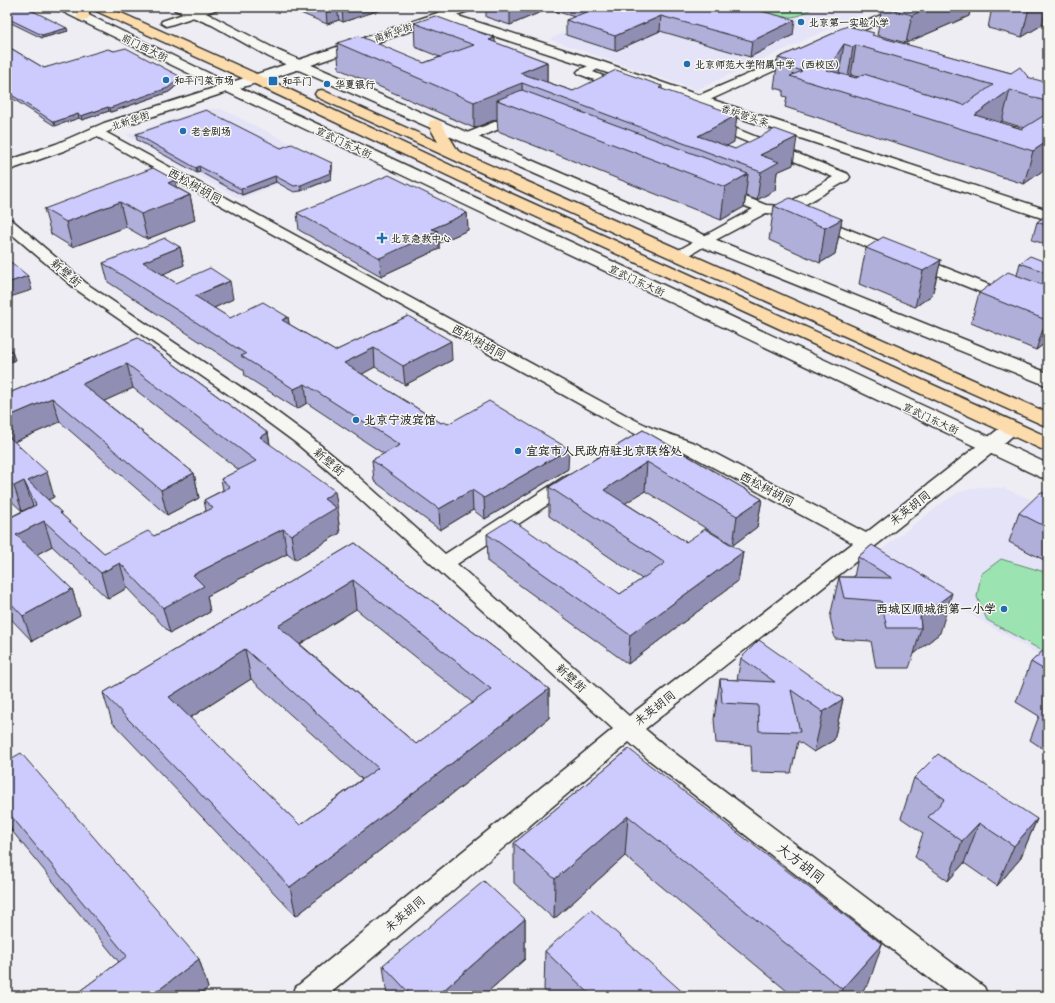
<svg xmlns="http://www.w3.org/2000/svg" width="1055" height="1003" font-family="'Playpen Sans','LXGW WenKai TC',sans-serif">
  <rect width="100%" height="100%" fill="#eeedf4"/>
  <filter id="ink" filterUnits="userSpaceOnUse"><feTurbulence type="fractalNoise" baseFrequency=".025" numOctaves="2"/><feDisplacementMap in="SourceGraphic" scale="8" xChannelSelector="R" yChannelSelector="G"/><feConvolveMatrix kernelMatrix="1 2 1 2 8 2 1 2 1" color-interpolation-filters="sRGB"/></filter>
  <g filter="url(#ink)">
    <path fill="#e4e3f7" d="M628 7H877L696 90 549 39Z
      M204 109H221L292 144 245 161 282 183 240 199 126 135Z
      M978 487 1003 488 1026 497 1048 508V660L872 557 942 503 958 493Z"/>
    <path fill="#9be3b1" stroke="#63876e" d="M758 7H815C809 10 803 14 797 16 786 19 764 16 758 7Z
      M1001 559 1048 573V654L987 620 977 597 981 574Z"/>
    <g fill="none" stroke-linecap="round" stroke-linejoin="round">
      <g stroke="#2b2b2b" stroke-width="3">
        <path id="minor" d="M204 7H219L218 9 170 25 166 26 161 23 162 21Z
          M899 7H912L911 9 839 41 835 42 830 39 831 37Z
          M982 7H999L1048 19V25L983 9Z
          M800 52 806 55 804 57 703 103H695L693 100 695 97Z
          M598 62 604 65 593 72 628 86 630 88 628 90H620L579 74 577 72 579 70Z
          M522 111 526 112 528 115 526 118 470 141H462L460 138 462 135Z
          M712 119 848 174 850 177 848 180 797 209 1048 308V319L784 214 766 213 708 244 685 258 680 259 675 258 673 255 675 252 753 209 715 195 713 192 715 189H725L766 205 783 206 833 177 708 126 706 123 708 120Z
          M96 127 635 420 652 428 697 444 866 533 1005 424 1011 423 1017 424 1020 428 1017 432 996 450 645 729 664 745 984 987 988 996H952L648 759 629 742 327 996H292L296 987 613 729 339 480 296 443 254 412 77 290 7 230V219L12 220 87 284 266 404 308 435 353 472 445 554 564 477 571 475 578 477 580 481 578 485 457 564 629 716 853 543 685 452 640 436 623 428 92 134 90 131 92 128Z"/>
      </g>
      <g stroke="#2b2b2b" stroke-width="3">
        <path id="tertiary" d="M57 7H72L229 83 269 70H279L281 73 279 76 240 88 1048 464V479L1040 477 227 92 114 129 66 150 7 171V161L56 144 104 123 217 87 59 10Z
          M173 7H190L208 14 279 51 709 237 1048 373V386L697 245 269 57 212 25 175 10Z
          M442 11 603 62 704 97 1048 210V220L694 103 593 68 438 18 436 15 438 12Z"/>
      </g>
      <g stroke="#2b2b2b" stroke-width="3">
        <path id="secondary" d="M455 7H473L471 10 279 76H269L267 73 269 70Z"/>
      </g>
      <g stroke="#2b2b2b" stroke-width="3">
        <path id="primary" d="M77 7H89V17L87 20H79L77 17Z
          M92 7H108L248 70 501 189 1048 437V451L1041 449 489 195 238 76 94 10Z
          M322 90 438 142 428 124 430 121 435 120 440 121 458 151 1048 413V426L1041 424 541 200 317 97 315 94 317 91Z"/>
      </g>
      <use href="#minor" fill="#f6f6f2" fill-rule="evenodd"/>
      <use href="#tertiary" fill="#f6f6f2" fill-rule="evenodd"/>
      <use href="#secondary" fill="#f6f6f2" fill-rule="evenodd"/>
      <use href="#primary" fill="#fcdcac" fill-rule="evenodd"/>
    </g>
    <path fill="#b0afda" stroke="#2b2b2b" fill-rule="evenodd" d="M7 7 30 8V10L68 31 42 38 7 21Z
      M286 7H389L343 22 339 20 327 24Z
      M486 7H746L793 35 750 57 660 31 615 51 566 35V20L575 17 548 9 510 25 486 17Z
      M882 7H971L969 16 906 43 877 35Z
      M992 7H1048V17H1044L1042 25 1022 37 988 28Z
      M414 23 496 43 547 62V82L573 91 662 86V89L734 142 726 146 735 149 793 165 777 172 775 190 757 200 746 196 744 207 721 220 498 131 497 119 474 128 339 69 337 43 424 63 440 57 415 47Z
      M834 33 874 36 1011 73 1028 77V78L1048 102V167L1024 184 785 107 787 97 783 96V90L774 88 778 58ZM851 75 858 77 856 78 849 76ZM1002 121 1024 128 1022 129 1000 122Z
      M7 46 44 68 114 51 182 81 169 92 111 112 109 111 82 120 79 118 55 126 7 95V77H8H7Z
      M136 134 281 148 332 163V169L331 179 301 191 294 192 276 182 242 195 200 172 197 173 137 140Z
      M176 187 190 195 195 220 147 239 126 227 72 247 51 234 44 209Z
      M774 206 842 219 835 254 820 263 769 240Z
      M297 213H467L468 230 439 243V249L381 276 299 230Z
      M1048 214V245L1032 240 1037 222Z
      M180 247 184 265 162 274 176 283 233 299 214 308 230 318 288 317 289 324 335 351 408 316 452 360 405 385 375 367 362 374 441 423 448 424 568 469 485 519 473 510 440 530 374 481 372 460 384 454 307 403 297 409 245 376 244 370 108 282 103 263Z
      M866 248 941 260 932 295 915 307 859 284Z
      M1020 263H1048V341L1036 350 971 323 979 293 1017 275Z
      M138 338 268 433 270 444 339 516 338 517 340 533 295 560 287 554 207 596 210 612 170 633 127 588 108 599 52 546 36 555 72 589 80 615 32 641 11 619 7 621V519L22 511 7 497V394ZM133 388 239 470 221 479 223 490 204 500 206 511 154 536 104 553 62 515 61 512 48 500 54 497 14 442 60 422 167 515 199 498 194 473 104 401Z
      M643 430 762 499 757 527 733 545 645 491 625 503 686 542 743 552 738 581 628 664 488 562 487 534 620 594 642 579 549 516V487Z
      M1048 495V562L1009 542 1019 513Z
      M355 543 549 689V718L296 916 112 722 103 693ZM356 609 473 703 416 744 300 644ZM251 679 362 779 300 825 190 718Z
      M872 545 940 633 914 654 909 668H876L871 641 835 639 830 617 839 577H854L858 557Z
      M1048 646V752L1030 740 1039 716 1016 702 1031 662Z
      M741 658 843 699 834 740 814 752 798 741 791 773 752 772 751 745 716 743 714 719 720 679 737 680Z
      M629 749 869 983 858 996H793L625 856 554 919 514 883V843Z
      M7 761 199 959 208 988 197 996H73L119 962 12 831 7 834Z
      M914 778 1037 819 1020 859 997 886 964 863 948 881 915 857 923 833 901 818Z
      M525 919V959L483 996H387L383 965Z
      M545 951 687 996H550L544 990Z"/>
    <path fill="#908eb2" stroke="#2b2b2b" d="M349 7H389L343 22 342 9Z
      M517 7H548V9L510 25V10Z
      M930 7H971L969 16 906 43 912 15Z
      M1032 7H1047L1042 25 1022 37 1029 8Z
      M337 8 339 20 327 24 326 11Z
      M661 16 660 31 615 51V36Z
      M795 20 793 35 750 57 752 41Z
      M67 28 68 31 42 38V35Z
      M495 38 496 63 489 40Z
      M844 44 839 74 827 70Z
      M856 45 851 75 848 77 853 47Z
      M547 62V88L522 83 523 109 497 100V119L474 128V102L520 73Z
      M181 77 182 81 169 92 111 112 110 108Z
      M1010 90 1002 121 982 136 975 115Z
      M108 107 109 111 82 120 81 116Z
      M78 114 79 118 55 126 54 122Z
      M737 115 734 142 712 154 698 136Z
      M797 137 793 165 777 172 775 190 757 200 761 172 760 155Z
      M1048 141V167L1024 184 1033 151Z
      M332 163V169L331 179 301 191V185Z
      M199 166 200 172 197 173 196 168Z
      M748 174 744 207 721 220 725 187Z
      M275 176 276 182 242 195 241 189Z
      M175 180 179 200 190 195 195 220 147 239 141 214 168 183Z
      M120 202 126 227 72 247 66 222Z
      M467 213 468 230 439 243V249L381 276 380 258 432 229Z
      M842 219 835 254 820 263 825 228Z
      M180 247 184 265 147 281 143 262Z
      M941 260 932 295 915 307 923 271Z
      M28 276 32 290 7 298V283Z
      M230 281 233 299 199 315 195 296Z
      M288 317 291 336 282 320Z
      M1048 318V341L1036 350 1046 320Z
      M451 341 452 360 405 385 403 366Z
      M10 346 15 360 7 363V347Z
      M374 348 375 367 346 383 344 363Z
      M127 364 133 388 89 408 82 384Z
      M305 384 307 403 297 409 294 389Z
      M52 398 60 422 7 445V417Z
      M268 433 272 458 260 437Z
      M569 449 568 469 485 519 484 498Z
      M647 462 645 491 602 518 604 490Z
      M47 472 54 497 36 506 28 481Z
      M194 473 199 498 167 515 161 490Z
      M24 481 33 506 22 511 14 486Z
      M472 490 473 510 440 530 439 509Z
      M335 491 339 516 338 517 340 533 295 560 291 535 324 499Z
      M762 499 757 527 733 545 737 516Z
      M44 521 52 546 25 561 16 535Z
      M283 529 287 554 207 596 210 612 170 633 163 608 193 575Z
      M743 552 738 581 628 664 630 635Z
      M120 563 127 588 108 599 101 573Z
      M353 580 356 609 283 655 278 626Z
      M72 589 80 615 32 641 23 616Z
      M952 593 940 633 914 654 921 628 920 617Z
      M7 609 11 619 7 621Z
      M245 649 251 679 177 726 169 697Z
      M549 689V718L296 916 290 887Z
      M843 699 834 740 814 752 823 712Z
      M628 816 625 856 554 919 555 879Z
      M7 819 12 831 7 834Z
      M1037 819 1020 859 997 886 1014 846Z
      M979 823 964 863 948 881 962 841Z
      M525 919V959L483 996H437Z
      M882 944 869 983 858 996H840L842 989Z
      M199 959 208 988 197 996H151Z"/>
    <path fill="#cdcbfe" stroke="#2b2b2b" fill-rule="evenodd" d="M7 7H28L30 8 29 9 67 28 42 35 7 18Z
      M315 7H349L342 9 337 8 326 11Z
      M501 7H517L510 10Z
      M592 7H746L795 20 752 41 661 16 615 36 566 20 596 8Z
      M883 7H930L912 15Z
      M1023 7H1032L1029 8Z
      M435 16 495 38 489 40 547 62 520 73 573 91 616 70 662 86 659 88 737 115 698 136 735 149 775 129 797 137 760 155 779 162 761 172 522 83 474 102 337 43 359 36 424 63 474 45 414 23Z
      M848 26 874 33 872 35 1011 73 1020 67 1028 77H1027L1048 83V102L1010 90 975 115 1022 129 1048 113V141L1033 151 790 76 802 71 787 66 794 62 778 58 834 33 837 30ZM844 44 853 47 856 45 993 85 964 105 864 74 856 78 827 70Z
      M7 46 44 68 108 49 114 51 126 48 181 77 168 88 110 108 108 107 81 116 78 114 54 122 7 92V77L12 76 7 73Z
      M522 90 748 174 725 187 497 100Z
      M206 110 281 148 292 144 332 163 330 173 301 185 294 186 275 176 241 189 199 166 196 168 136 134Z
      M153 168 175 180 168 183 190 195 141 214 120 202 66 222 44 209Z
      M389 175 467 213 432 229 438 231 380 258 297 213Z
      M790 198 842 219 825 228 774 206Z
      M1048 214V226L1037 222Z
      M883 237 941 260 923 271 866 248Z
      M165 238 180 247 143 262 176 283 210 268 230 281 195 296 230 318 263 302 288 317 282 320 335 351 408 316 451 341 403 366 374 348 344 363 441 423 444 422 448 424 489 401 569 449 484 498 472 490 439 509 372 460 400 445 305 384 294 389 241 356 246 354 103 263Z
      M1030 256 1048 263V273L1020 263Z
      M7 259 28 276 7 283Z
      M1008 272 1048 287V318L1046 320 979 293Z
      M138 338 268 433 260 437 335 491 324 499 336 508 291 535 283 529 193 575 204 586 163 608 120 563 101 573 44 521 16 535 72 589 23 616 7 599V519L36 505 24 481 14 486 7 480V435L47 472 28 481 61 512 60 513 104 553 148 531 154 536 213 508 204 500 230 487 221 479 256 461 127 364 82 384 194 473 161 490 52 398 7 417V394Z
      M7 343 10 346 7 347Z
      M643 430 762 499 737 516 647 462 604 490 686 542 705 529 743 552 630 635 487 534 511 519 620 594 665 563 549 487Z
      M1041 492 1048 495V528L1019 513Z
      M355 543 549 689 290 887 103 693ZM353 580 491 689 416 744 278 626ZM245 649 378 768 300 825 169 697Z
      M872 545 952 593 920 617 921 628H887L881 601 844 598 839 577 892 578 858 557Z
      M759 640 843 699 823 712 791 690 800 732 759 731 758 705 722 703 720 679 775 682 741 658Z
      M1048 646V672L1031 662Z
      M629 749 882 944 842 989 628 816 555 879 514 843Z
      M21 753 199 959 151 996H73L127 956 7 811V761Z
      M938 754 1037 819 1014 846 979 823 962 841 928 817 945 799 914 778Z
      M484 881 525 919 437 996H412L383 965Z
      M591 910 687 996H592L545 951Z"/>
  </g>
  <g fill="#1f6fb2" stroke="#f6f6f2" stroke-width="1.5">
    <circle cx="801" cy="22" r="4"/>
    <circle cx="687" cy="64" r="4"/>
    <circle cx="166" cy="80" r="4"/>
    <rect x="268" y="76" width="10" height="10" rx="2"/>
    <circle cx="327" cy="84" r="4"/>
    <circle cx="183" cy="131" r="4"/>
    <path d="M380 232h4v4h4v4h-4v4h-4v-4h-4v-4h4z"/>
    <circle cx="356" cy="420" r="4"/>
    <circle cx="518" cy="451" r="4"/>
    <circle cx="1004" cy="609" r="4"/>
  </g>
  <g text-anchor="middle" stroke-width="3" stroke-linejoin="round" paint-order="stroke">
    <g font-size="10" font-weight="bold" fill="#2b2b2b" stroke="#f6f6f2" text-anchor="start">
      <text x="809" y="26">北京第一实验小学</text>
      <text x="695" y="68">北京师范大学附属中学（西校区）</text>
      <text x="174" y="84">和平门菜市场</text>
      <text x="282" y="85">和平门</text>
      <text x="335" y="88">华夏银行</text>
      <text x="191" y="135">老舍剧场</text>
      <text x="391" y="242">北京急救中心</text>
    </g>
    <g font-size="10" fill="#2b2b2b" stroke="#f6f6f2">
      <text transform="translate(393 32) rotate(-19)" y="4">南新华街</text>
      <text transform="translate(145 47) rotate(26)" y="4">前门西大街</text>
      <text transform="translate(745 115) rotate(18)" y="4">香炉营头条</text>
      <text transform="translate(130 120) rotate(-19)" y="4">北新华街</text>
      <text transform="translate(344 142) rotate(25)" y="4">宣武门东大街</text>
      <text transform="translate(637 280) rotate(25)" y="4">宣武门东大街</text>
      <text transform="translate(931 418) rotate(25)" y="4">宣武门东大街</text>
    </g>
    <g font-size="12" fill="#2b2b2b" stroke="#f6f6f2">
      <text transform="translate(195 186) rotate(29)" y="4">西松树胡同</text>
      <text transform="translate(66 273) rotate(41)" y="4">新壁街</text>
      <text transform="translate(479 342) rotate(29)" y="4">西松树胡同</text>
      <text transform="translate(329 462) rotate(40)" y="4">新壁街</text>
      <text transform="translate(767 489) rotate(28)" y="4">西松树胡同</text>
      <text transform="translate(910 508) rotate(-38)" y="4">未英胡同</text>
      <text transform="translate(571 678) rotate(42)" y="4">新壁街</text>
      <text transform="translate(655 708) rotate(-38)" y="4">未英胡同</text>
      <text transform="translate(405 914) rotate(-40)" y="4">未英胡同</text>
    </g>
    <g font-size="12" font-weight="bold" fill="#2b2b2b" stroke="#f6f6f2" text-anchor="start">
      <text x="364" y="424">北京宁波宾馆</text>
      <text x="526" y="455">宜宾市人民政府驻北京联络处</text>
      <text x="996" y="613" text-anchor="end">西城区顺城街第一小学</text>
    </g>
    <g font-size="14" fill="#2b2b2b" stroke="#f6f6f2">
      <text transform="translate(801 863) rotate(38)" y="5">大方胡同</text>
    </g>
  </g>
  <rect width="1055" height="1003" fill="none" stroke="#f6f6f2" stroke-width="24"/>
  <rect x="12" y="12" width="1031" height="979" fill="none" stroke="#2b2b2b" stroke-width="1.5" filter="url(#ink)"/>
</svg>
